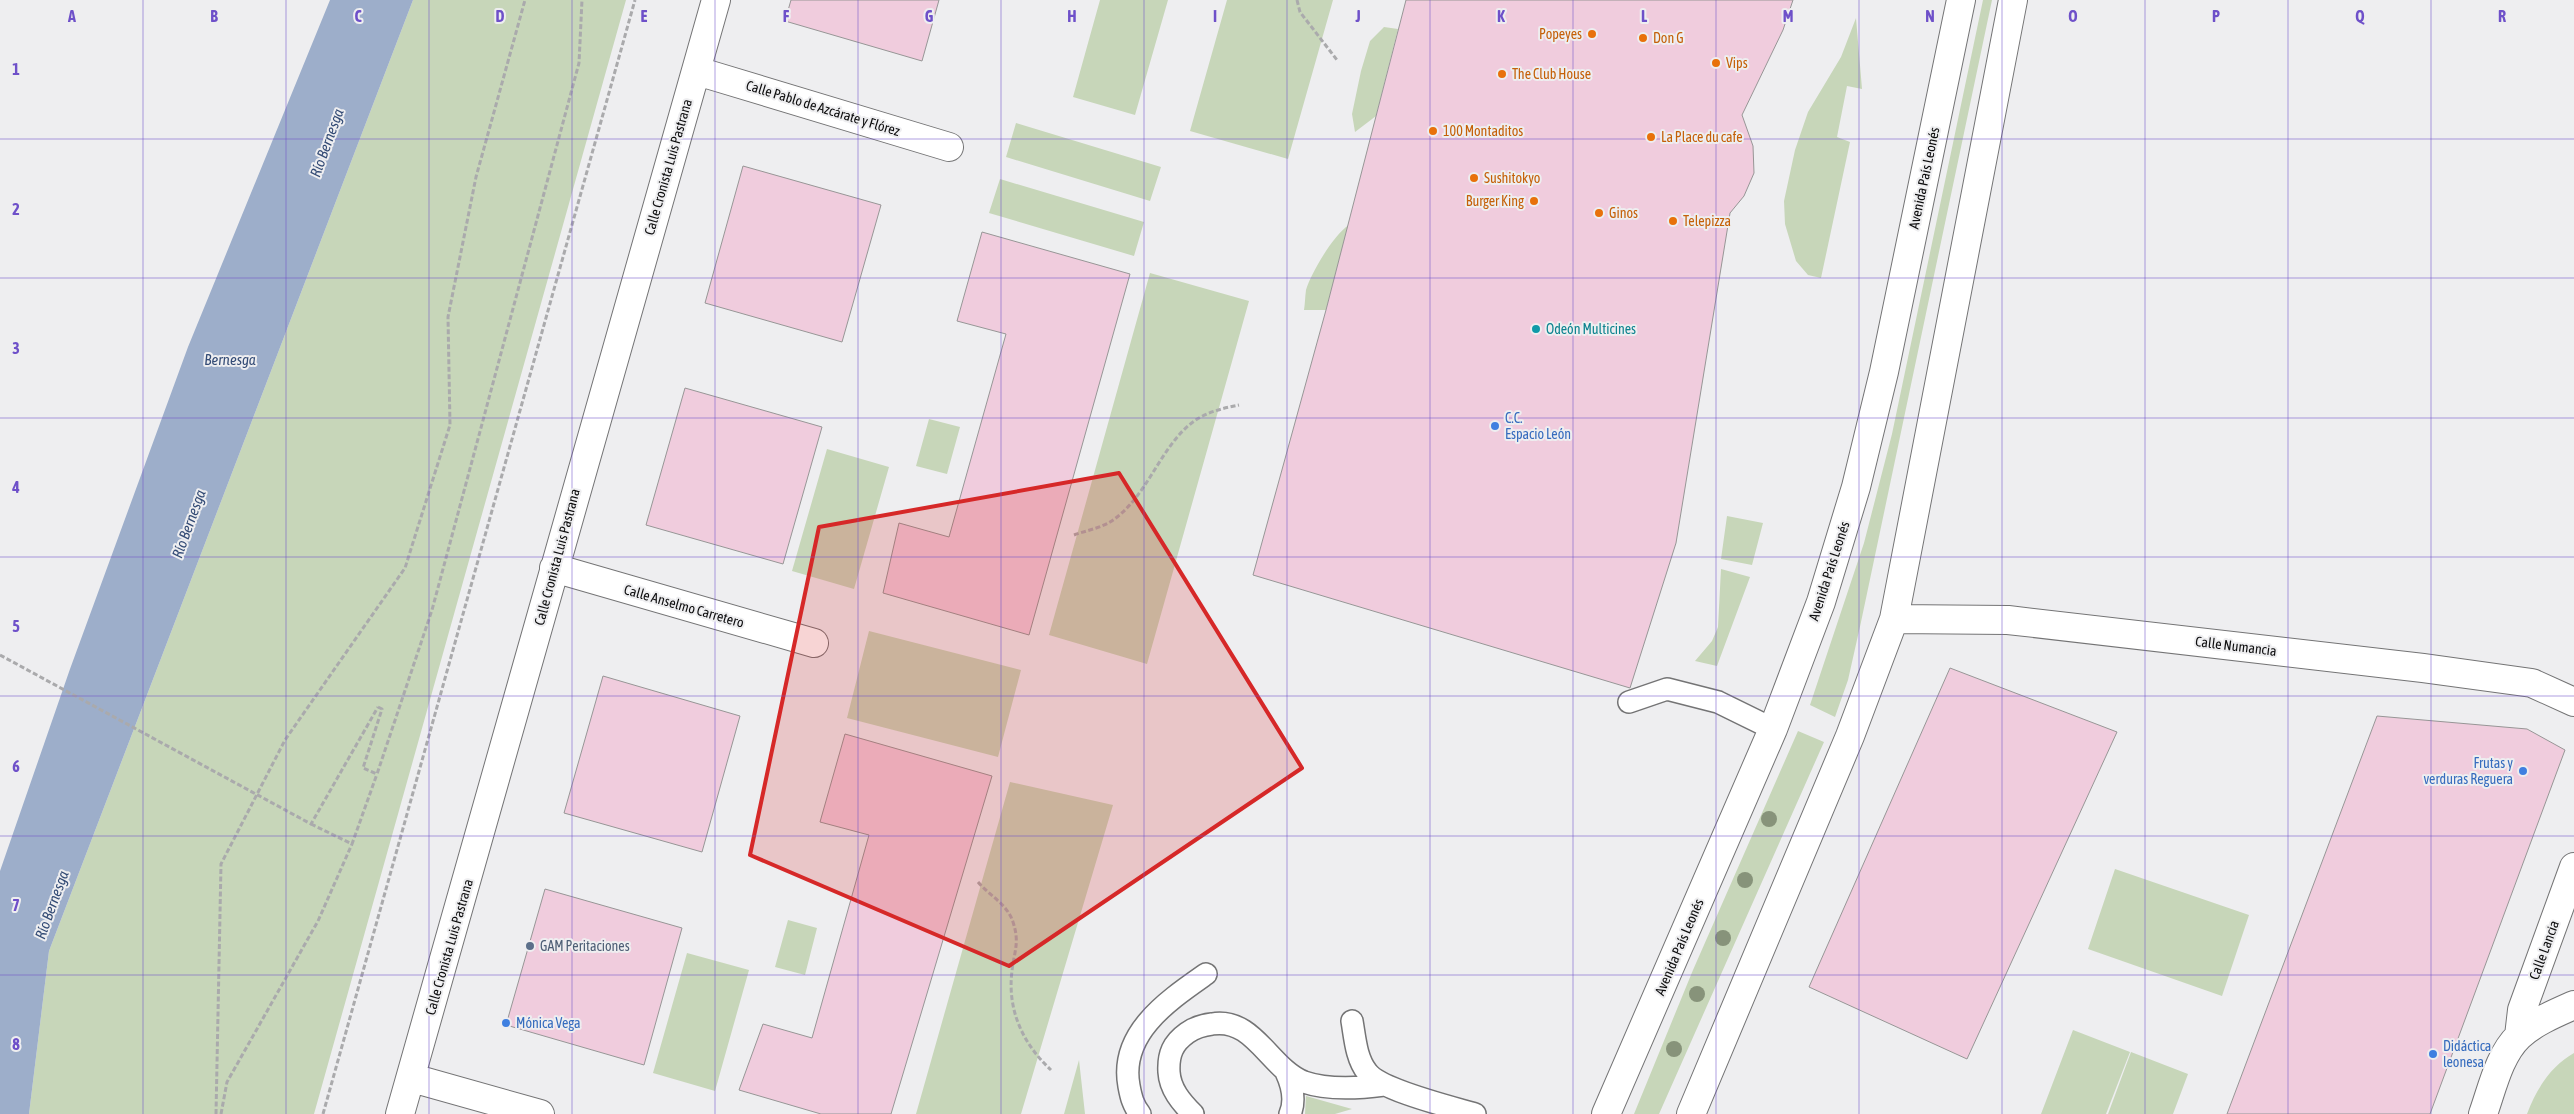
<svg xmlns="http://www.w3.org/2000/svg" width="2574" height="1114" font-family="'Asap Condensed',sans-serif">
  <rect width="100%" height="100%" fill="#eeeef0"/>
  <path fill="#c7d6b9" d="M413 0H626L314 1114H29L49 951Z
    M1100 0H1168L1135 115 1073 97Z
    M1227 0H1333L1288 159 1190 131Z
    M1983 0H1992L1861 622 1848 680 1835 717 1810 705 1864 543 1892 434Z
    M1856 18 1862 89 1847 86 1837 137 1850 142 1821 278 1808 275 1796 261 1785 224 1784 201 1795 150 1808 112 1841 57Z
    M1384 27 1398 29 1376 116 1355 132 1352 114 1361 71 1370 41Z
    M1016 123 1161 167 1150 201 1006 157Z
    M1000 179 1144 222 1134 256 989 213Z
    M1349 225 1326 310H1304C1305 304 1305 297 1306 290 1311 273 1334 234 1349 225Z
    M1150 273 1249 301 1147 664 1049 635Z
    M929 419 960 427 947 474 916 466Z
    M827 449 889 467 854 589 792 571Z
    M1727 516 1763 523 1752 565 1721 559Z
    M1721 569 1750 577 1717 666 1695 661 1712 641 1718 627Z
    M869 631 1021 670 998 757 847 718Z
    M1798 731 1824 742 1659 1114H1634L1693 970Z
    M1010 782 1113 805 1021 1114H916Z
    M2115 869 2249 915 2222 996 2088 949Z
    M788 920 817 928 805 975 775 967Z
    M687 953 749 970 715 1091 653 1073Z
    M2073 1030 2130 1052 2106 1114H2041Z
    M2131 1052 2188 1074 2173 1114H2108Z
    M2574 1053V1114H2527C2536 1089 2551 1066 2574 1053Z
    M1079 1060 1085 1114H1064Z
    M1306 1096 1352 1109 1335 1114H1305Z"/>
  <path fill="#9daeca" d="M330 0H413L49 951 29 1114H0V871L70 669 188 347Z"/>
  <path fill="#f0ccdd" stroke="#979696" d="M791 0H939L922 61 785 21Z
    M1406 0H1793L1783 30 1742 115 1753 146 1754 173 1744 196 1730 213 1676 543 1630 688 1253 575 1326 310Z
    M743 166 881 205 842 342 705 303Z
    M982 232 1130 274 1029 635 883 593 899 523 949 537 1006 334 957 321Z
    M685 388 822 427 783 564 646 525Z
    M1950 668 2117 732 1967 1059 1809 987Z
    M603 676 740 716 702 852 564 813Z
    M2377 716 2527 729 2565 750 2430 1114H2227Z
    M845 734 992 776 891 1114H821L739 1090 763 1024 812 1038 869 835 820 822Z
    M545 889 682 928 644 1065 506 1025Z"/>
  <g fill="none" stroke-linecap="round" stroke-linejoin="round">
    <g stroke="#747475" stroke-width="24">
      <path id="service" d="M1629 702 1667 689 1718 702 1773 729
        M1352 1021C1355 1038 1356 1058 1367 1072 1380 1090 1451 1107 1475 1114
        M1286 1072C1292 1085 1296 1100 1290 1114
        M1140 1114C1133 1105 1131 1097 1129 1086 1119 1033 1169 1000 1206 974
        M1193 1114C1181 1102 1170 1089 1169 1072 1168 1054 1173 1043 1187 1033 1194 1028 1203 1025 1212 1024 1254 1017 1269 1068 1304 1082 1327 1090 1361 1088 1384 1085"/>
    </g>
    <g stroke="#747475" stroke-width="30">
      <path id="minor" d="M697 71 949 147
        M554 568 814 643
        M1894 619 2008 620 2423 668 2532 683 2574 702
        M2519 1036 2522 1010 2574 867
        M412 1078 540 1114
        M400 1114 716 0
        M1606 1114 1773 729 1821 602 1856 487 1884 372 1961 0
        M1691 1114 1850 736 1894 619 2013 0
        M2483 1114C2492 1089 2499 1055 2519 1036 2534 1022 2556 1013 2574 1005"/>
    </g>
    <path stroke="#aaaaac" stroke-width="3" stroke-dasharray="5 2.5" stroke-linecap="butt" d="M1297 0 1300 12 1337 60
      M1074 535C1085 531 1100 528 1110 522 1147 499 1160 446 1193 422 1206 412 1224 408 1239 405
      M378 707 382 709 363 768 377 774 432 610 579 63 582 0
      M311 824 352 844 377 774
      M978 882C990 896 1007 904 1013 922 1020 943 1014 952 1012 971 1007 1010 1023 1044 1051 1070
      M216 1114 221 864 285 740 405 568 450 425 448 317 476 177 525 0
      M221 1114 227 1082 318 921 352 844
      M323 1114 635 0"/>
    <use href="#service" stroke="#fff" stroke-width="21"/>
    <use href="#minor" stroke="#fff" stroke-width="28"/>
    <path stroke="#aaaaac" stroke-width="3" stroke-dasharray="5 2.5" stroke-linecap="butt" d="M0 655 311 824 378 707"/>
  </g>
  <g fill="#87937a">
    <circle cx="1769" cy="819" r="8"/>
    <circle cx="1745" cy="880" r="8"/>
    <circle cx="1723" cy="938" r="8"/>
    <circle cx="1697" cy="994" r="8"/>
    <circle cx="1674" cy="1049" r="8"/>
  </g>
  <path fill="#d62828" fill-opacity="0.2" stroke="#d62828" stroke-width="4" stroke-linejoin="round" d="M1119 473 1302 768 1009 966 750 855 819 527Z"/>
  <path fill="none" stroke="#6e50c9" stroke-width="1" stroke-opacity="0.55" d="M143 0V1114M286 0V1114M429 0V1114M572 0V1114M715 0V1114M858 0V1114M1001 0V1114M1144 0V1114M1287 0V1114M1430 0V1114M1573 0V1114M1716 0V1114M1859 0V1114M2002 0V1114M2145 0V1114M2288 0V1114M2431 0V1114M0 139H2574M0 278H2574M0 418H2574M0 557H2574M0 696H2574M0 836H2574M0 975H2574"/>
  <g fill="#e8710a" stroke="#eeeef0" stroke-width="2">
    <circle cx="1592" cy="34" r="5"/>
    <circle cx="1643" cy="38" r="5"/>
    <circle cx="1716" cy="63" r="5"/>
    <circle cx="1502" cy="74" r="5"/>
    <circle cx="1433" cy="131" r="5"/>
    <circle cx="1651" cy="137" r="5"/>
    <circle cx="1474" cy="178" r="5"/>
    <circle cx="1534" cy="201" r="5"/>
    <circle cx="1599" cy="213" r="5"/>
    <circle cx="1673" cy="221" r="5"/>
  </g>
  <circle fill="#0f9aa8" stroke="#eeeef0" stroke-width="2" cx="1536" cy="329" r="5"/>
  <g fill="#3f7fe0" stroke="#eeeef0" stroke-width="2">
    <circle cx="1495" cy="426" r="5"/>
    <circle cx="2523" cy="771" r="5"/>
    <circle cx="506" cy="1023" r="5"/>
    <circle cx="2433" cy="1054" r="5"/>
  </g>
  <circle fill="#5c6f8a" stroke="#eeeef0" stroke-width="2" cx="530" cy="946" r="5"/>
  <g text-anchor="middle" stroke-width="4" stroke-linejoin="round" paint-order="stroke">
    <g font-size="14" fill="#c56008" stroke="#eeeef0" text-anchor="start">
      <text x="1582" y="39" text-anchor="end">Popeyes</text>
      <text x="1653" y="43">Don G</text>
      <text x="1726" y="68">Vips</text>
      <text x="1512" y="79">The Club House</text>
      <text x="1443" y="136">100 Montaditos</text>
      <text x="1661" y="142">La Place du cafe</text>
      <text x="1484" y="183">Sushitokyo</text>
      <text x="1524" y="206" text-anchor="end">Burger King</text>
      <text x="1609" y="218">Ginos</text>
      <text x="1683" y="226">Telepizza</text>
    </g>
    <g font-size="14" fill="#0d0d0e" stroke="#eeeef0">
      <text transform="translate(823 108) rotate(17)" y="5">Calle Pablo de Azcárate y Flórez</text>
      <text transform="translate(668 167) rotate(-74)" y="5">Calle Cronista Luis Pastrana</text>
      <text transform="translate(1924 178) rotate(-78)" y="5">Avenida País Leonés</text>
      <text transform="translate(557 557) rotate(-75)" y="5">Calle Cronista Luis Pastrana</text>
      <text transform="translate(1829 571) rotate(-72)" y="5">Avenida País Leonés</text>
      <text transform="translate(684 606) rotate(16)" y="5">Calle Anselmo Carretero</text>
      <text transform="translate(2236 646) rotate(7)" y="5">Calle Numancia</text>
      <text transform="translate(449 947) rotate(-74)" y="5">Calle Cronista Luis Pastrana</text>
      <text transform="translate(1679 947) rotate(-67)" y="5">Avenida País Leonés</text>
      <text transform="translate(2544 950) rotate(-70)" y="5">Calle Lancia</text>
    </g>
    <g font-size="14" fill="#0d838f" stroke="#eeeef0" text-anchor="start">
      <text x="1546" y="334">Odeón Multicines</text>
    </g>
    <g font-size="14" fill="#366cbe" stroke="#eeeef0" text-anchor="start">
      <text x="1505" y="423">C.C.<tspan x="1505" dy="16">Espacio León</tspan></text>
      <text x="2513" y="768" text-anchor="end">Frutas y<tspan x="2513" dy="16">verduras Reguera</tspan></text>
      <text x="516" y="1028">Mónica Vega</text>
      <text x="2443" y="1051">Didáctica<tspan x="2443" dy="16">leonesa</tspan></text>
    </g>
    <g font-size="14" fill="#4e5e75" stroke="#eeeef0" text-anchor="start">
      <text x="540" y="951">GAM Peritaciones</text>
    </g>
    <g font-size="15" font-style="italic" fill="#334b75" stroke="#eeeef0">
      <text transform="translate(327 143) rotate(-70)" y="5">Río Bernesga</text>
      <text x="230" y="365">Bernesga</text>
      <text transform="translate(189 524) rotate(-70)" y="5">Río Bernesga</text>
      <text transform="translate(52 905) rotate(-70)" y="5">Río Bernesga</text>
    </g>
  </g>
  <g font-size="16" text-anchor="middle" font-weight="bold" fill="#6e50c9" stroke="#eeeef0" stroke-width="4" stroke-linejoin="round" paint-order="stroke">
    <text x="72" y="22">A</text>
    <text x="214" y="22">B</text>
    <text x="358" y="22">C</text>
    <text x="500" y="22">D</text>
    <text x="644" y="22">E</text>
    <text x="786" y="22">F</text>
    <text x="929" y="22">G</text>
    <text x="1072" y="22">H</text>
    <text x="1215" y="22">I</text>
    <text x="1358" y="22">J</text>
    <text x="1501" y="22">K</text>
    <text x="1644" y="22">L</text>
    <text x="1788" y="22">M</text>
    <text x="1930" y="22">N</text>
    <text x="2073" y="22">O</text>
    <text x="2216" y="22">P</text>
    <text x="2360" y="22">Q</text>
    <text x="2502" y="22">R</text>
    <text x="16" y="75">1</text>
    <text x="16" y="215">2</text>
    <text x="16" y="354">3</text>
    <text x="16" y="493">4</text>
    <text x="16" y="632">5</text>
    <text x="16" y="772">6</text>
    <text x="16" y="911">7</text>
    <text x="16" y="1050">8</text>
  </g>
</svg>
